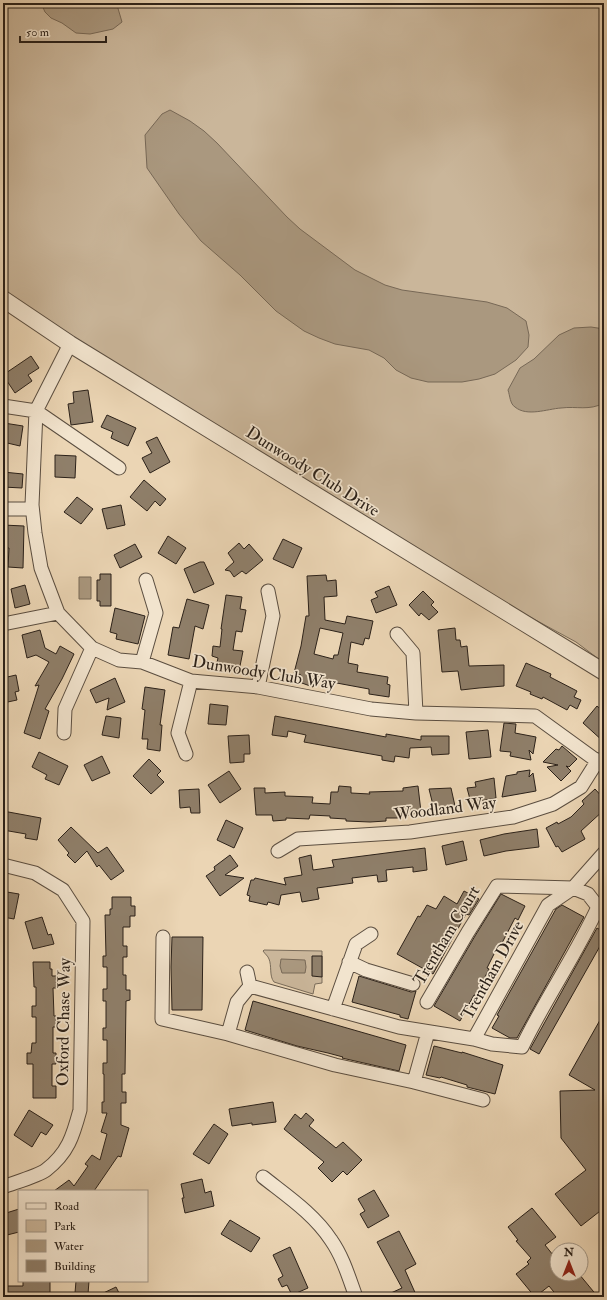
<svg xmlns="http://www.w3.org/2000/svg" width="607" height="1300" font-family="'IM FELL Double Pica',serif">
  <rect width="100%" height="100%" fill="#ebd5b4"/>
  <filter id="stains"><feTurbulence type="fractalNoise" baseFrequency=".005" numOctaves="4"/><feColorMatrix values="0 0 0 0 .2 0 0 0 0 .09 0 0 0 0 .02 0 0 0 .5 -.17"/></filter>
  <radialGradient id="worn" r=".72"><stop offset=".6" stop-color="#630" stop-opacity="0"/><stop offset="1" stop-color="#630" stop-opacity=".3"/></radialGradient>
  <path fill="#cab69a" stroke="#7a6c5a" d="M3 3H604V663L576 642 392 542 89 358 14 298 3 291Z
    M264 950 322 951V983L315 984 313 994 274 982C269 976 272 966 269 959 268 956 265 954 263 951Z"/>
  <path fill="#aa987f" stroke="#776856" d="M41 3H116L117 5 122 22 113 29 90 34 76 33 62 23 51 18 45 12Z
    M170 110 190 121 204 131 217 143 287 217 300 229 355 270 385 285 402 290 487 302 507 308 526 321 529 335 528 347 516 360 495 374 479 379 462 382H428L411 378 396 370 384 358 369 350 335 344 319 338 304 331 276 311 240 275 201 241 179 214 147 168 145 135 162 114Z
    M591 327 604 329V403C589 411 577 406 561 408 547 409 527 417 515 407 510 404 510 396 508 390L520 368 534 359 559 335 574 328Z
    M79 577H91V599H79Z
    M281 959 305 960 306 967 305 973H282L280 966Z"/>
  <path fill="#8f7f6a" stroke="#2b2119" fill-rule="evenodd" d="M31 356 39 368 28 375 32 381 15 393 3 375Z
    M88 390 93 422 71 425 68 404 74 403 73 392Z
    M107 415 136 428 128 446 111 438 113 432 101 427Z
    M4 423 23 426 20 446 3 442Z
    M157 437 170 462 150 473 142 458 152 453 146 442Z
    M55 455 76 456 75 478 55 477Z
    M3 472 23 474 22 488 3 487Z
    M144 480 166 499 160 506 155 501 147 511 130 497Z
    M77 497 93 509 81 524 64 512Z
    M121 505 125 525 107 529 102 509Z
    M3 525 24 526 23 568 8 567 9 548H3Z
    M168 536 186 548 176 564 158 553Z
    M283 539 302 548 293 568 273 559Z
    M239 543 244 549 249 544 263 560 246 574 242 571 234 577 230 571 225 570 234 562 228 553Z
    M135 544 142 557 120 568 114 555Z
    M200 562H204L214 584 194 593 184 569Z
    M100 574H111V606H100V601H97V580H100Z
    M326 575 327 581 336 580 337 596 324 597 325 620 345 624 347 616 373 621 369 639 365 638 363 645 351 642 348 663 358 665 357 672 388 677 387 684 390 685 389 697 369 694V689L315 679 313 687 299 682 301 675 294 673 301 646 306 616H309L307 576ZM320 628 343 633 338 655H334L333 659 314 654Z
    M25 585 30 604 15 608 11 589Z
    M389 586 397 605 376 613 371 600 378 597 375 592Z
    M423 591 434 602 431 605 438 612 429 620 421 613 419 616 409 605Z
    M226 595 242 597 240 609 246 610 242 632 236 631 233 650 243 651 239 671 216 667 218 658 212 656 213 646 220 647 222 629H221Z
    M187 599 209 605 203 629 195 626 189 659 168 655 173 627 179 628Z
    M115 608 145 616 138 644 116 639 117 634 110 632Z
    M455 628 456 640H460L461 647 467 646 469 666 504 665V686L479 688 461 690 458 671 442 672 438 630Z
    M40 630 45 648 56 654 60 646 74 654 62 679 45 709 49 711 40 739 24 733 39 685 35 686 49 662 36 655 27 658 22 635Z
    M526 663 551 674 550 677 577 691 574 697 581 700 577 709 570 705 567 710 543 697 542 699 530 694 531 692 516 686Z
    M16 675 19 691 15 692 17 700 3 703V678Z
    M115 678 125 702 107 710 109 698 96 703 90 690Z
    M145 687 165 690 160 725H162L160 751 147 749 148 739H142L145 710 142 709Z
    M210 704 228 706 226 725 208 724Z
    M597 706 604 712V742L583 723Z
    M106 716 121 718 119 738 102 735Z
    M275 716 386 737V734L421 740V736H449V754L432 755 431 747 410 748 409 758 395 756 394 762 382 760V756L304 742 306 735 288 731 287 737 272 735Z
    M504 723 516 724 515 733 536 737 533 754 529 750 531 760 510 756 511 752 500 751Z
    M488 730 491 757 469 759 466 732Z
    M249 735 250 754H244V762L230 763 228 736Z
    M562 746 577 759 569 767 566 766 571 771 561 781 547 767 558 765 543 762 556 749 559 750Z
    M39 752 68 766 59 785 45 779 47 775 32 767Z
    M102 756 110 773 92 781 84 765Z
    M149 759 161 771 157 775 164 782 151 794 133 776Z
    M530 770 529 777 533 773 536 791 502 797 506 776 517 774V772Z
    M229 771 241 789 220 803 208 785Z
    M494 778 496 798 471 803 467 788 476 787 475 782Z
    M339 786 351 787V793L370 794 369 792 403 791V788L418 786 421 812 397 818H386V821L370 822 346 821V819L330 818V816L310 815 309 819 286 818V820L273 821 272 815H256L254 788H265V793L285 792V796L313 797 312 803 330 804 331 792H338Z
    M451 788 455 806H454V809H434L429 789Z
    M199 789 200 813H191L190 807 180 808 179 790Z
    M595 789 604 799V810L581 831 585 839 562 852 558 846 556 847 546 828 557 822 558 824 571 817 584 804 582 801Z
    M3 811 41 818 37 840 25 838 26 834 3 830Z
    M226 820 243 828 234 848 217 840Z
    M71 827 98 853 107 847 124 871 111 880 99 865 97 867 87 851 75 863 67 855 69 853 58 840Z
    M537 829 539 847 506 851 484 856 480 840 504 834Z
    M463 841 467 860 446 865 442 846Z
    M425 848 427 870 413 872V867L386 870 387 881 378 882 377 875 352 878 353 883 317 888 319 899 302 902 300 892 281 895 279 905 268 902 267 905 249 901 250 896 247 895 251 880H254L255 878 286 885 284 878 302 875 299 858 311 855 313 870 334 867 332 860Z
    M230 855 238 866 225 875 244 878 220 896 206 876 215 870 214 867Z
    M464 891 479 899 469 915 466 914 433 974 397 954 418 916 420 917 427 905 436 909 444 896 457 904Z
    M7 892 19 894 14 919 3 917V896L6 897Z
    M501 894 525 906 518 920 515 918 502 943 500 942 487 968 489 969 482 983H484L477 996 474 995 460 1021 434 1006 475 936Z
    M112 897H131V906H135V916H130V927H123V946H127V957H123V975H126V990H130V1000L126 1001 125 1074H122V1092H126V1103H121V1125L129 1128 121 1157 118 1156 94 1191H54L69 1180 74 1186 88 1166 85 1164 92 1155 100 1160 107 1134 101 1132 107 1113H102V1102H104V1074H103V1063H107V1040H103V1028H106V1001H103V989H107V967H103V956H106L105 915H110V909H112Z
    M562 905 584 917 517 1038H510L492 1028 499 1016 497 1015 556 909Z
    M42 917 48 935 51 934 54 944 33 949 25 922Z
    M597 928 604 932V939L539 1054 530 1049Z
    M172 937H203L202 1010H172L171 967Z
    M312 956H322V977L312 976Z
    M33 962H50V969H52V976H56V988H53L54 1016H56V1027H53V1053H56V1064H52V1086H56V1098H33V1064H27V1053H31L32 1043H36V1017H32V1006H36V987H34Z
    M359 976 411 992 416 991 408 1019 400 1017V1015L352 1002Z
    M253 1001 406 1045 399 1071 342 1058 343 1057 328 1053 297 1046 245 1030Z
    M604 1013V1080L603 1082 604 1208 581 1226 555 1194 586 1170 561 1138 560 1091 595 1090 569 1075Z
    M434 1046 462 1053V1052L503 1065 495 1094 467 1087V1085L441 1077 440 1078 426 1075Z
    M273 1102 276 1122 252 1125V1123L232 1126 229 1109Z
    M29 1110 53 1125 46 1135 41 1132 32 1147 14 1135Z
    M306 1113 314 1120 309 1126 336 1148 343 1142 362 1160 347 1175 343 1171 332 1182 318 1168 324 1162 284 1129 295 1114 301 1119Z
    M214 1124 228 1134 209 1164 193 1154Z
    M202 1179 205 1193 211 1191 214 1206 185 1213 182 1198H184L181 1184Z
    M374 1190 389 1216 368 1228 360 1214 365 1211 358 1199Z
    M532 1208 556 1237 545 1245 557 1260V1274H579L598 1297H558L549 1286 535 1297 516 1274 529 1264 527 1262 531 1258 516 1241 518 1240 508 1227Z
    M19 1209V1232L3 1236V1214Z
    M230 1220 260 1238 251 1252 221 1234Z
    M399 1231 416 1264 405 1270 417 1297H382L402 1288 377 1242Z
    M290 1247 308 1288 292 1295 287 1285 282 1287 278 1279 283 1276 273 1255Z
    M23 1281H50V1297H3V1286H23Z
    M76 1281H89L88 1294 75 1293Z
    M116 1287 121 1297H95Z"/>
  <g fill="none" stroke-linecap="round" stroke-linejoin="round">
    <g stroke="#5b4e40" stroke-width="15">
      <path id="minor" d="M70 344 36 411 32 505 35 533 41 568 58 613 92 648 119 660 142 662 191 681 258 687 371 709 416 713 535 716 604 766
        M3 406 36 411 119 468
        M3 509H32
        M3 624 58 613
        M397 634 413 653 416 713
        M142 662 156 613 146 580
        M258 687 273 616 268 591
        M64 733 65 709 92 648
        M186 754 178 733 191 681
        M278 851 298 839 410 832 513 817 553 804 581 787 598 760
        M3 865 35 873 63 890 83 921 80 1110C73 1136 68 1153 46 1170 38 1176 13 1183 3 1187
        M163 937 162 1019 228 1034 237 1002 250 986 247 972
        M349 962 366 970 413 984
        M250 986 399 1027 474 1039 492 1044 522 1047C545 999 576 955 598 907L588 894 573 888 497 886 468 932 427 1002
        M333 1009 356 944 371 934
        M228 1034 335 1065 414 1082 483 1100
        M474 1039 548 905 573 888 604 853
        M414 1082 428 1032
        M263 1177C287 1196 314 1214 331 1240 343 1257 349 1278 356 1297"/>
    </g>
    <g stroke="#5b4e40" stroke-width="18">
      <path id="tertiary" d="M3 299 70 344 604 672"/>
    </g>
    <use href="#minor" stroke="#f2e4ce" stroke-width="13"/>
    <use href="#tertiary" stroke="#f2e4ce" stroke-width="16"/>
  </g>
  <g text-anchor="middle" stroke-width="3.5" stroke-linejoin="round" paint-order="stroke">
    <g font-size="17" fill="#2b2119" stroke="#f2e4ce">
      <text transform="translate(313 471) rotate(32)" y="6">Dunwoody Club Drive</text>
      <text transform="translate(264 672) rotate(9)" y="6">Dunwoody Club Way</text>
      <text transform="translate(445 808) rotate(-7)" y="6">Woodland Way</text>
      <text transform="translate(446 935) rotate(-59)" y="6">Trentham Court</text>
      <text transform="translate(492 970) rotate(-61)" y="6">Trentham Drive</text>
      <text transform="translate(63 1022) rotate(-89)" y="6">Oxford Chase Way</text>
    </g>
  </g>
  <rect width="607" height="1300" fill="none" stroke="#ebd5b4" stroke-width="16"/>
  <rect x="4" y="4" width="599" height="1292" fill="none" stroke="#2b2119" stroke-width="2"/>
  <rect x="8" y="8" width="591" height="1284" fill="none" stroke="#2b2119"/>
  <rect x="18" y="1190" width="130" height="92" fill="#f2e4ce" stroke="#a29686"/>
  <rect x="26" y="1203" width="20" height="6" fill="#f2e4ce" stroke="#a29686"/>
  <text x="54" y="1210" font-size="12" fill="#2b2119">Road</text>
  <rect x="26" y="1220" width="20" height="12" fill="#cab69a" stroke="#a29686"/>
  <text x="54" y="1230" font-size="12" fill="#2b2119">Park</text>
  <rect x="26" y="1240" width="20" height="12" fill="#aa987f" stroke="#a29686"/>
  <text x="54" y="1250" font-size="12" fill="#2b2119">Water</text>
  <rect x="26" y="1260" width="20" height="12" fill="#8f7f6a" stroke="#a29686"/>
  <text x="54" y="1270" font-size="12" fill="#2b2119">Building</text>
  <g transform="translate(569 1262)"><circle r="19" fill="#f2e4ce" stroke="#a29686"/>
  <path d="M0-3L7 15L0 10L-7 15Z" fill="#8f2418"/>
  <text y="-6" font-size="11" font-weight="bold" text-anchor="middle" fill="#2b2119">N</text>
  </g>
  <path d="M20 36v6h86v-6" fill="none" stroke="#2b2119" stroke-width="2"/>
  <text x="26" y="36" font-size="12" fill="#2b2119" stroke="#f2e4ce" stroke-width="3" paint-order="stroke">50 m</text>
  <rect width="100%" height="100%" filter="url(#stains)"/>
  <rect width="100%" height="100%" fill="url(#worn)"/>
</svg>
